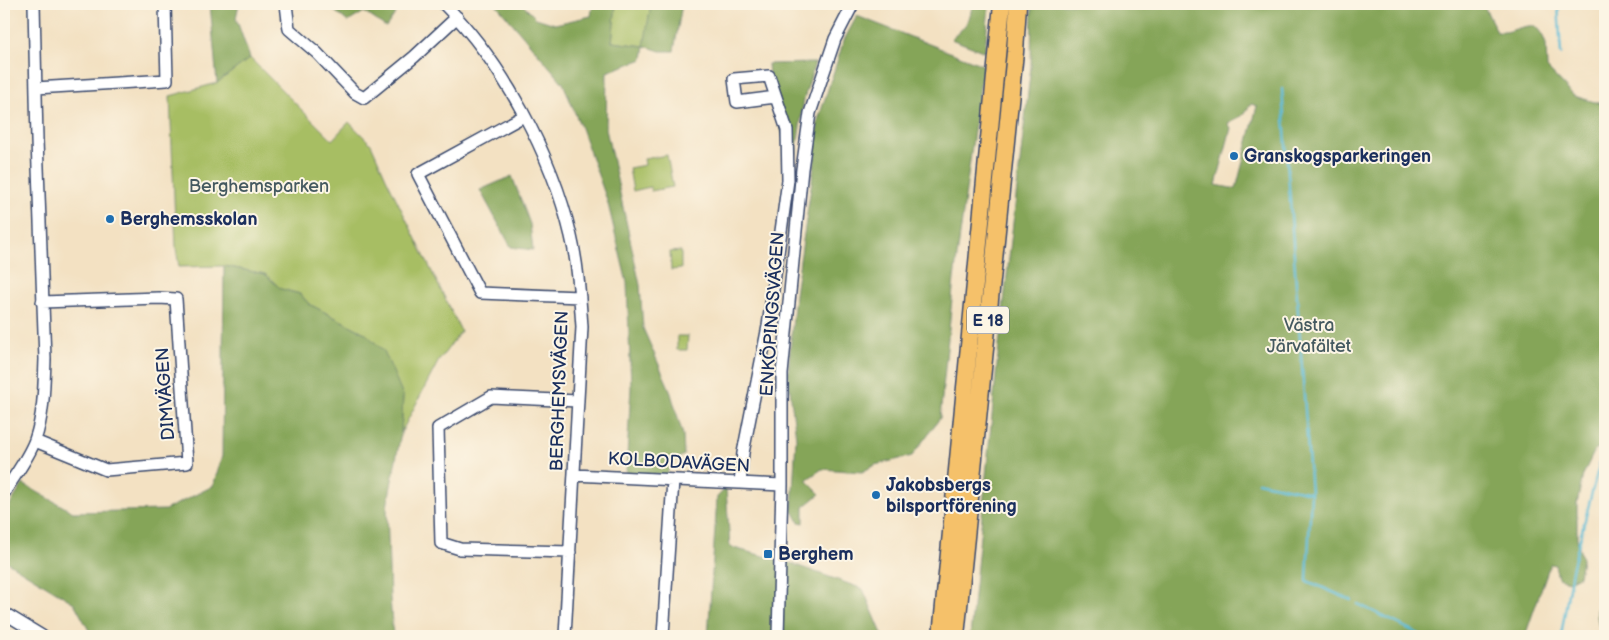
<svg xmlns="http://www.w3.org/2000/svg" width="1609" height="640" font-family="'Balsamiq Sans',sans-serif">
  <rect width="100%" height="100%" fill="#fcf5e5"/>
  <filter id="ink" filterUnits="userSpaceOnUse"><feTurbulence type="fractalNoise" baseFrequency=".02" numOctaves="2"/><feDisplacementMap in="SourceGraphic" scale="10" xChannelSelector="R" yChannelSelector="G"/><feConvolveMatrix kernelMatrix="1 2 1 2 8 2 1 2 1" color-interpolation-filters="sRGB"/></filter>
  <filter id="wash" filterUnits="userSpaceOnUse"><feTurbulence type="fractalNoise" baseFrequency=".0096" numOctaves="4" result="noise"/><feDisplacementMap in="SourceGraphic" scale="20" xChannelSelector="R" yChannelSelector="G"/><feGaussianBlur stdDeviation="1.12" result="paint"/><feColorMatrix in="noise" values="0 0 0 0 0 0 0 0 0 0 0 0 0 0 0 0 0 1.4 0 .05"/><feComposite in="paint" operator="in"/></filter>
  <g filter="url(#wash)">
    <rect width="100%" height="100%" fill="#f3e1c2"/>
    <path fill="#a7be63" stroke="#617660" d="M616 4H651L645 46 612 42Z
      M250 58 332 140 349 122 371 144 386 178 461 331 438 362 401 433 403 395 365 333 309 304 300 294 281 289 265 274 224 266 179 267 176 248 170 96 217 83Z
      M667 155 673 187 651 191 650 187 633 191 629 168 645 165 644 159Z
      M681 251V269L671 270 670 252Z
      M677 336H688L687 350H677Z"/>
    <path fill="#85a559" stroke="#506a5c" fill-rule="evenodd" d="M210 4H239L236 18 250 58 217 83Z
      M332 4H394L400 7 386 27 364 12 348 22 332 9Z
      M496 4H522L536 18 555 24 591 16 593 4H616L612 42 644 46 651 4H682L674 51H660L645 46 643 59 607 72 606 129 640 285 643 328 670 390 683 435 684 455 670 463 667 475 626 473 631 387 627 283 607 200 581 128 563 83Z
      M972 4H989L985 52 951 39C964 28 971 21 972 4Z
      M1032 4H1483L1497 32C1510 34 1522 24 1535 26L1542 34 1546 44 1547 68 1574 96 1605 105V444L1595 450 1583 475 1577 504V538L1582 559 1579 576 1569 581 1558 578 1555 565 1550 564 1525 636H970L999 345 1031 66ZM1251 104 1257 106 1236 189 1216 185 1231 128 1228 123 1243 115Z
      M857 16 983 65 954 279 940 418 912 456 875 465 862 472 822 469 806 480 820 494 804 507V523L799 522 792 509 796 438 788 374 795 294 814 167 818 120 844 40Z
      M815 63 804 99 796 154H787L769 76 768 64Z
      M512 176 530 224 533 250 511 247 480 190Z
      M224 266 265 274 281 289 300 294 309 304 365 333 384 351 403 395 401 433 387 507 390 597 393 636H92L74 603 4 560V514L23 484 73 512 165 510 213 486 222 456Z
      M726 488 730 547 793 564 863 589 883 636H708L717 497Z
      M1605 578V636H1604C1591 619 1599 595 1605 578Z"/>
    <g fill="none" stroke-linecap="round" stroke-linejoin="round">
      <path stroke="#55b8d4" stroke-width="2.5" d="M1558 4 1561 54
        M1282 89 1311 493
        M1258 482 1311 493 1307 581 1351 600
        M1358 604 1423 636
        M1561 636 1572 570 1605 442"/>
    </g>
  </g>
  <g filter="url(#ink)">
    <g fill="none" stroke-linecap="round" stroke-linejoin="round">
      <g stroke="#3b4a6d" stroke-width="14">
        <path id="minor" d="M286 4 289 29 317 53 355 93 364 98 414 57 457 17
          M444 4C503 63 552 155 571 236 578 265 580 297 582 327L565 636
          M36 88 167 80 165 4
          M524 116 418 174 480 293 580 297
          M35 441 106 470 187 463 176 299 159 298 42 302
          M574 475 782 485
          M740 483 743 453 768 326 788 180 787 130 769 76 734 79 737 102 776 97
          M4 493C14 476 28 459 35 440 44 414 44 386 45 359L37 140 34 4
          M570 552 460 549 441 543 438 428 491 397 578 401
          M4 613 42 636
          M663 636 673 480
          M778 636 782 485V374L802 169 810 113 835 39 853 4"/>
      </g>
      <g stroke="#3b4a6d" stroke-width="19">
        <path id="highway" d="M941 636 1002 4
          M956 636 1015 52 1018 4"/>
      </g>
      <use href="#minor" stroke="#fff" stroke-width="11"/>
      <use href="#highway" stroke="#f5c16b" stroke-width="16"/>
    </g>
  </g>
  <g fill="#1f6fb2" stroke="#fcf5e5" stroke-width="2">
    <circle cx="1234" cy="156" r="5"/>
    <circle cx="110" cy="219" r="5"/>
    <circle cx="876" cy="495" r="5"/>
    <rect x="763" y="549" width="10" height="10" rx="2.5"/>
  </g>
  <g text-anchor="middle" stroke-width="4" stroke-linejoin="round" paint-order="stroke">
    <rect fill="#fcf5e5" stroke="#5e6a86" stroke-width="1" x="967" y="306.5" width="42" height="27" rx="4"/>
    <g font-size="16" font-weight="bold" fill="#1b2f5e">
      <text x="988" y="326">E 18</text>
    </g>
    <g font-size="18" font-weight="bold" fill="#1b2f5e" stroke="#fcf5e5" text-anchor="start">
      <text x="1244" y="162">Granskogsparkeringen</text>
      <text x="120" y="225">Berghemsskolan</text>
      <text x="886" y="491">Jakobsbergs<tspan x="886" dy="21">bilsportförening</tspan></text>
      <text x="778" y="560">Berghem</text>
    </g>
    <g font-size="18" fill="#455a60" stroke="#fcf5e5">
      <text x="259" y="192">Berghemsparken</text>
      <text x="1309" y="331">Västra<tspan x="1309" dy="21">Järvafältet</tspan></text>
    </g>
    <g font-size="18" fill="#1b2f5e" stroke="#fcf5e5">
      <text transform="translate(772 314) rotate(-86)" y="6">ENKÖPINGSVÄGEN</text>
      <text transform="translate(559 391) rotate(-88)" y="6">BERGHEMSVÄGEN</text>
      <text transform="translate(165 394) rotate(-94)" y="6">DIMVÄGEN</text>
      <text transform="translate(679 462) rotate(3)" y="6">KOLBODAVÄGEN</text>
    </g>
  </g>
  <rect width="1609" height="640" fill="none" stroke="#fcf5e5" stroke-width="20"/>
</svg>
